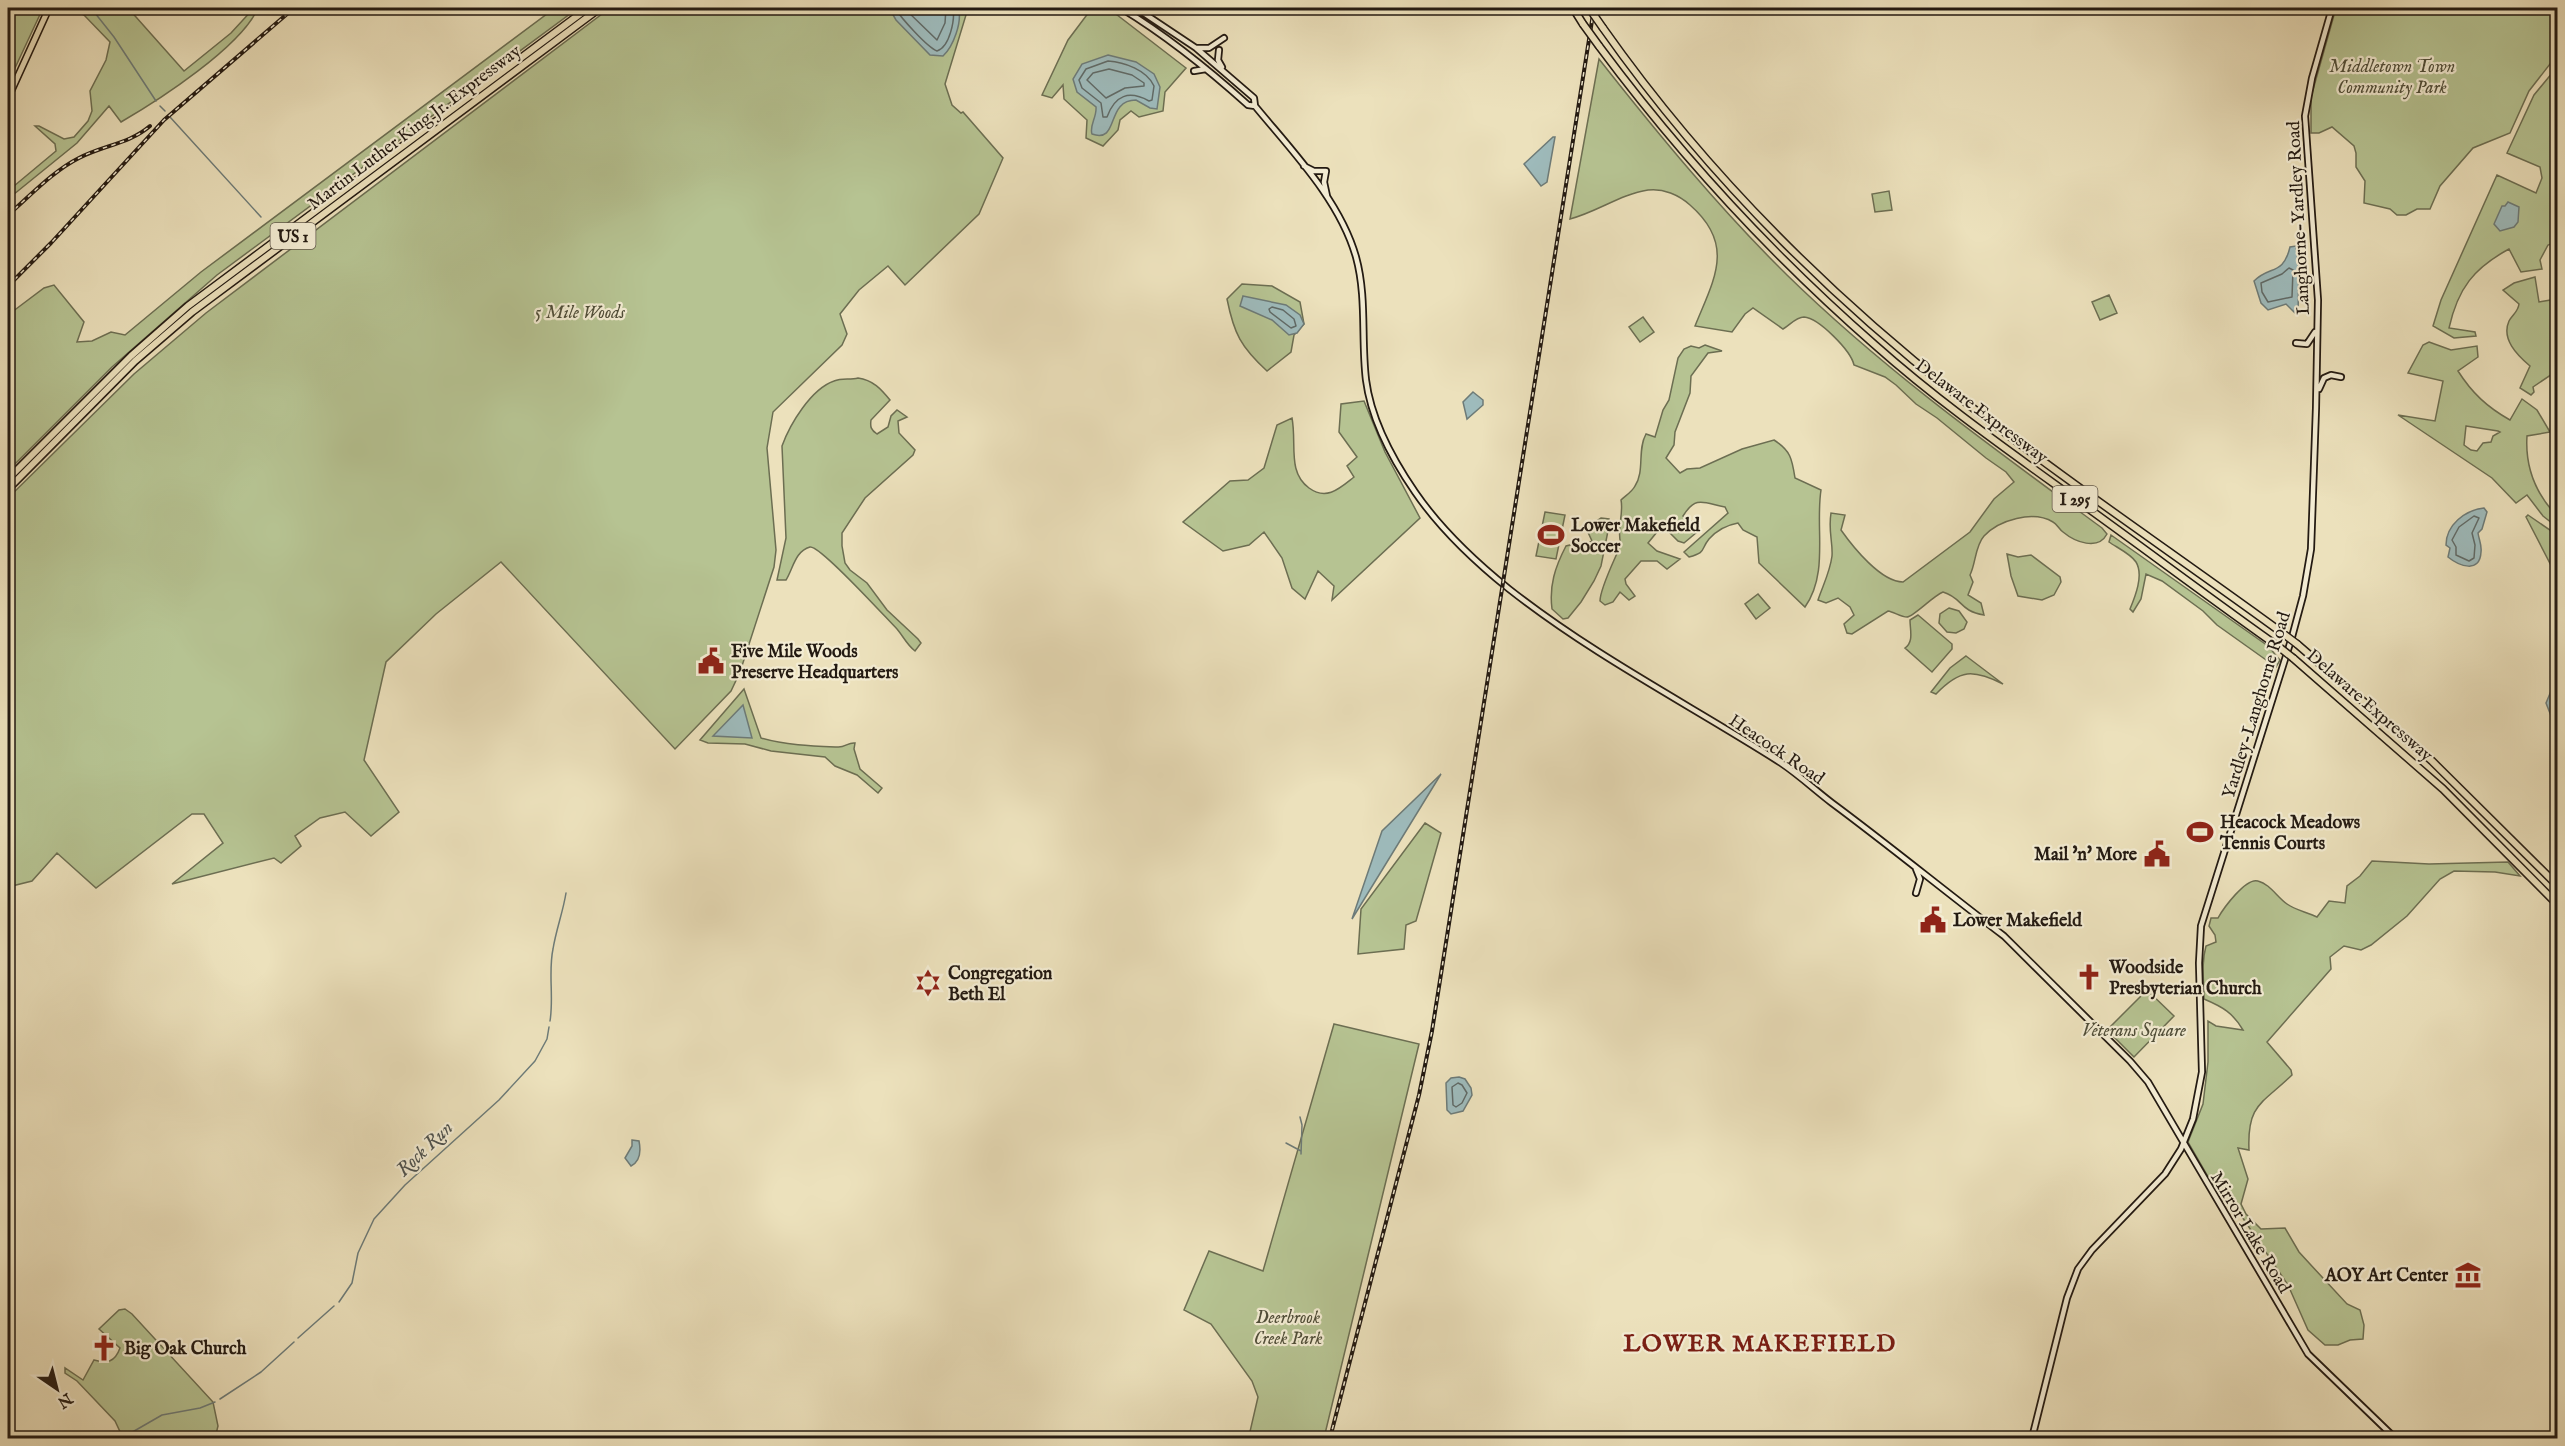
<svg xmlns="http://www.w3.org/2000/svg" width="2565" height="1446" font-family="'IM FELL English',serif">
  <rect width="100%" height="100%" fill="#ece1bc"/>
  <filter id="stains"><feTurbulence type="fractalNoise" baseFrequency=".00333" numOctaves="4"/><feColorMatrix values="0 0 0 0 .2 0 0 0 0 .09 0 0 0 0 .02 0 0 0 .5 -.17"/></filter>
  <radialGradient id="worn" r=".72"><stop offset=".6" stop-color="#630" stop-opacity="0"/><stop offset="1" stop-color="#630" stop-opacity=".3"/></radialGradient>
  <path fill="#b6c392" stroke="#6c6e52" stroke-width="1.5" fill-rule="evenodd" d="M8 8H43L8 83Z
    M71 8H128L184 71 231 33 254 8H258C241 47 159 100 121 122L109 106 77 143 8 199V191L56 151 55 144 35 126H39L64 139 74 137 88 121 92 111 90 91 106 60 110 42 84 15Z
    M555 8H578L217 275 112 367 8 471V315L44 288 54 285 84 322 77 342 92 341 111 332 125 335 201 272Z
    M610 8H966V15L945 84 952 105 961 113 963 112 1003 158 979 214 905 285 888 266 859 290 840 314 847 334 842 345 773 412 767 448 776 550 774 567 740 672 731 691 675 749 501 562 436 614 386 662 364 760 399 812 371 836 345 812 320 818 295 836 301 846 281 863 274 858 172 884 223 843 204 814H192L96 888 57 853 32 881 8 887V498L134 374 206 313Z
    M1092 8H1108L1186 68 1165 92 1163 111 1139 117 1131 111 1120 120 1118 130 1103 146 1086 138 1087 120 1064 99 1063 85 1052 98 1042 95 1068 40Z
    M2336 8H2557V55L2529 91 2510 133 2473 148 2440 186 2430 209H2417L2406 215H2397L2390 209 2364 203 2365 181 2356 167V153L2354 146 2332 127 2319 133H2311V97Z
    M1599 59C1658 134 1719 208 1787 275 1884 370 1993 448 2102 528L2107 534C2098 551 2075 542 2063 532 2059 529 2057 524 2053 522 2033 510 1999 520 1984 536 1975 546 1976 563 1970 575L1973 582 1968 595 1981 603 1984 615C1959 611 1963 598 1943 592 1933 596 1913 617 1907 617 1901 617 1894 612 1888 611L1852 634 1847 633 1844 624 1854 615 1850 607 1838 598 1826 603 1818 600C1823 585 1830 572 1832 556 1833 542 1828 531 1831 513L1845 515 1841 530C1853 547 1881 582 1903 582L1970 532 1994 499 2014 482 2006 472 1986 458 1937 418 1916 404 1896 385 1885 377 1854 365C1851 351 1819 318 1804 317 1796 317 1790 325 1783 329L1753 308 1745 314 1732 332 1695 326C1714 279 1736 245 1690 205 1679 195 1663 188 1648 190 1621 194 1597 212 1570 219Z
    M2557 67V242L2548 245 2540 260 2542 269 2521 272 2509 249C2474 268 2458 288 2449 328L2475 332 2476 336 2454 338 2433 326 2441 300 2497 175 2536 193 2542 178 2540 167 2507 153 2534 95Z
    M1889 191 1892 210 1875 212 1872 194Z
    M2535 277 2539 302 2557 299 2558 370 2533 387 2534 392 2531 395 2520 388 2530 366C2517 355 2501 339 2509 321 2513 314 2518 312 2519 304L2503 290 2514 283Z
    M1242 284 1272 286 1300 302 1304 324 1294 335 1291 352 1267 371C1241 347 1234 334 1227 299Z
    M2109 295 2117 313 2100 320 2092 302Z
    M1643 317 1654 332 1640 342 1629 327Z
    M2429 342 2451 350 2477 346 2478 357 2458 371C2472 393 2487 407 2510 420L2522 399 2537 410 2550 432 2527 436C2525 467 2536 494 2557 516V527L2543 516 2527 495 2516 503 2492 478 2398 415 2435 421 2443 381 2408 373 2423 345ZM2466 426 2498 431 2500 432 2493 436 2491 442 2483 443 2477 451 2471 450 2464 445Z
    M1705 345 1722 351 1708 353 1691 376 1690 393 1675 432 1674 445 1666 458 1680 473 1687 469 1700 468 1742 449 1774 440C1791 451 1792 459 1795 478L1821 490C1815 528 1829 573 1805 607L1759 563 1757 537 1743 530 1738 523C1727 525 1717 530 1709 539 1700 550 1707 552 1689 557L1684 552 1728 513 1725 507C1704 503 1696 495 1683 516L1692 522 1697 532 1684 543 1678 541 1666 529 1657 532 1648 543 1657 551 1680 559 1667 569 1657 561H1641L1625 579 1626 584 1635 596 1629 600 1620 592 1613 602 1605 605 1600 601C1600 588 1615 559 1621 544 1616 531 1624 514 1621 500 1625 496 1632 492 1635 486 1645 471 1637 450 1646 434L1655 437 1663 410 1669 400 1678 358 1684 349 1691 346 1699 348Z
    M858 378C873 380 881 389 890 400L871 420C870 427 871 430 877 434L888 427 891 416 897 410 907 417 898 421 899 433 915 450 913 455 865 498 842 533V546L845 563 850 570 867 583 887 610 918 639 921 643 915 651C907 645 903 636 897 629 886 618 820 545 810 547 795 551 793 569 786 580H777L786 538 782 446C790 424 811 389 834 381 842 378 850 380 858 378Z
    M1364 401 1385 452 1420 518 1332 600 1334 586 1318 571 1305 599 1292 588 1282 558 1264 532 1249 545 1223 551 1183 522 1230 481 1248 480 1264 468 1277 425 1292 418C1297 444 1287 472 1309 488 1327 501 1340 488 1354 477L1347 466 1357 457 1339 432 1341 404Z
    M1545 512 1565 515 1556 559 1536 556Z
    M2528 515 2557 535V577L2526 517Z
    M1601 518 1609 519V526L1601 566 1594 581 1581 602 1568 618 1563 619 1552 609C1549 586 1555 567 1566 546L1574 544H1587L1592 541 1586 528Z
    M2111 535 2268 646 2280 660 2276 667 2217 625 2203 611 2162 581 2146 574 2141 599 2133 612 2130 609C2135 597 2144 575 2136 562 2131 554 2116 547 2109 542Z
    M2007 554 2018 557 2031 555 2060 577 2061 582 2054 595 2042 600 2018 596 2011 576Z
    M1758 594 1770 608 1756 619 1745 604Z
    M1949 608 1959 611 1967 622 1964 629 1956 633 1947 632 1939 623 1940 614Z
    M1918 615 1952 644V649L1932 672 1905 648C1914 642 1910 630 1910 620Z
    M1966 656 2003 684C1973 669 1960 669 1936 694L1931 692 1950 668Z
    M744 689 761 738C785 745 813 746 837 747 845 748 848 742 855 743L854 749 860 769 882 788 878 793 857 775 835 766 825 757 771 751 745 744 708 743 700 740Z
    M1425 823 1441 833 1416 921 1406 925 1404 949 1358 954 1361 909Z
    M2372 861 2429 864 2508 862 2520 876 2495 872 2454 871 2440 879 2407 916 2371 945 2361 950 2344 946 2330 957 2331 969 2267 1042 2291 1070 2292 1075C2262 1104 2247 1104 2249 1150L2238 1148 2248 1179 2241 1204 2246 1214 2261 1229 2285 1228 2299 1252 2310 1264 2347 1304 2360 1310 2364 1325 2363 1339 2350 1340 2338 1345H2325L2308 1330 2288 1285 2232 1202 2221 1199 2218 1194 2188 1142 2203 1104 2208 1062V1021L2216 1026 2243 1030C2233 1013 2223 1007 2204 999 2204 981 2201 964 2206 946L2216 942 2215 935 2209 926 2211 918H2218C2223 909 2246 877 2258 881 2270 884 2277 897 2287 904 2295 910 2307 912 2317 917L2329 901 2345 903 2347 886 2360 876Z
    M2147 990 2174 1016 2134 1057 2107 1030Z
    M1334 1024 1419 1044 1324 1438H1245L1249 1436 1258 1397 1252 1381 1211 1324 1184 1310 1209 1251 1263 1271Z
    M125 1309 132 1314 213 1402 218 1426 215 1438H123L115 1421 77 1381 65 1373V1368L83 1380 94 1360C107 1364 115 1362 120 1348L99 1329 119 1310Z"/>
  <path fill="#9ebbbc" stroke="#6d7b78" stroke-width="1.5" d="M889 8H958C963 21 953 47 943 56L930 55 896 20Z
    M1108 55 1136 62 1154 74 1160 87 1157 109 1150 108 1136 100C1105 100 1120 144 1092 134 1089 126 1097 117 1096 107L1077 92 1073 79 1082 64Z
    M1553 137H1555L1547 182 1541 186 1524 164Z
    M2508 202 2519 207 2518 222 2514 227 2500 231 2494 224 2502 206H2505Z
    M2296 246 2299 270 2298 313H2295L2286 304 2268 310 2261 303 2254 281C2270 265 2283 276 2290 247Z
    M1243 296 1286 305 1300 315 1304 324 1297 333 1289 335 1272 320 1240 306Z
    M1473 392 1483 400V405L1467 419 1463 402Z
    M2484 508 2487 512 2482 529 2478 533C2479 540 2482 545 2481 552 2480 574 2459 566 2448 557L2450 548 2446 545C2446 525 2465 510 2484 508Z
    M2557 677 2558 723H2557L2553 721 2546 703Z
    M743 705 752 738 713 736Z
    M1441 774 1352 919 1382 831Z
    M1459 1077 1465 1079 1471 1088 1472 1095 1463 1111 1451 1114 1447 1110 1446 1083 1451 1078Z
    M632 1140 639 1141C641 1151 641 1161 631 1166L625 1158 632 1146Z"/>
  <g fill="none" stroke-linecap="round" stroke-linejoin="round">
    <path stroke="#606a67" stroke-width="1.5" d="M895 8C901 18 927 47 937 51 950 47 955 19 953 8
      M904 8 937 40 945 23 946 8
      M1108 61C1124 62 1147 70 1154 86L1152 100 1149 101C1129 90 1115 95 1107 117H1103L1101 103 1082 88 1079 80 1086 69Z
      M1109 69 1132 75 1144 83V86L1125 88 1106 98 1087 80 1093 73Z
      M2289 268 2293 270 2292 297 2268 302 2262 292 2261 283 2282 274Z
      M1272 307 1283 310 1294 319 1296 326 1291 328 1270 312 1269 309Z
      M2474 516 2479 518 2472 533 2475 545 2474 558 2469 561 2456 555V547L2452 540 2459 527Z
      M1458 1083 1462 1085 1467 1093 1462 1103 1456 1107 1453 1105 1452 1087Z"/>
    <path stroke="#6d7b78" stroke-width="1.5" d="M91 8 114 37 156 101
      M160 106 165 111
      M170 117 261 217
      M550 1021C554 997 548 972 553 949 556 930 563 912 566 893
      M1300 1117 1302 1125 1301 1154
      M1286 1143 1301 1151
      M339 1302 352 1283 358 1253 374 1219 405 1185 499 1100 535 1061 547 1039 549 1027
      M298 1338 334 1306
      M220 1399 261 1372 294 1342
      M122 1438 162 1415 200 1408 215 1402"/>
    <g stroke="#231a12" stroke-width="8">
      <path id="secondary" d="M1121 8C1167 36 1208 69 1248 105L1255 106
        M1136 8 1196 48 1254 98 1255 106C1292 151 1340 200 1356 257 1367 297 1361 339 1366 380 1371 419 1393 460 1415 492 1441 530 1473 560 1509 589 1594 656 1690 705 1781 763 1799 775 1815 790 1832 803 1890 846 1946 892 2004 936L2130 1061 2148 1082 2308 1354 2395 1438
        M1197 48H1209L1224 38
        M1219 50 1218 60 1222 67
        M1194 71 1206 69
        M1304 166 1314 171H1326L1324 182 1327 196
        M2296 343 2307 344 2315 332
        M2319 389 2324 378 2331 375 2341 377
        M1916 893 1920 879 1916 869
        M2032 1438 2067 1298 2078 1269 2092 1250 2165 1174 2181 1149 2193 1119 2202 1072 2199 963 2201 926 2292 637 2303 596 2311 549 2316 408 2318 300 2305 116 2312 78 2332 8"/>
    </g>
    <g stroke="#231a12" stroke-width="8">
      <path id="primary" d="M8 98 49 8"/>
    </g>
    <g stroke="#231a12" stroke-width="9">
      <path id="motorway" d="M1573 8 1583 24
        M1603 28C1701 167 1822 289 1955 394 2061 478 2173 553 2281 632
        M1599 46C1680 155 1772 255 1875 345 1939 402 2009 451 2078 501 2145 549 2211 599 2279 647
        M8 479 131 356 188 306 588 8
        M8 489 135 361 192 312 600 8
        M2297 644 2432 761 2558 886
        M2293 658 2443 789 2558 905"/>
    </g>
    <use href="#secondary" stroke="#f3ecd3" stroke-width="4.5"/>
    <use href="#primary" stroke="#ece1bc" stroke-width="5"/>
    <use href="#motorway" stroke="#ece1bc" stroke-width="6"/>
    <g stroke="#231a12" stroke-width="4">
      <path id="rail" d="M8 215C30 196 53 171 79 158 104 145 129 144 150 126
        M8 286 51 243 164 120 294 8
        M1330 1438 1419 1095 1432 1031 1594 8"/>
    </g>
    <use href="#rail" stroke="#f3ecd3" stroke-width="1.5" stroke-dasharray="4.5" stroke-linecap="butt"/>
    <g stroke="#231a12" stroke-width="9" stroke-linecap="butt">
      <path id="motorway-bridge" d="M1589 8 1603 28
        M1583 24 1599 46
        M2281 632 2297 644
        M2279 647 2293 658"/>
    </g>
    <use href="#motorway-bridge" stroke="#ece1bc" stroke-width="6"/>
  </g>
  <defs>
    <g id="stadium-bare" transform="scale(2.07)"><path d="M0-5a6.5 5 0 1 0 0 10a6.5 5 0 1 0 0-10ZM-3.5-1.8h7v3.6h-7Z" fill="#8f2418" stroke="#f3ecd3" stroke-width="2.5" paint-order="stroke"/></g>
    <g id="civic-bare" transform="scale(2.07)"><path d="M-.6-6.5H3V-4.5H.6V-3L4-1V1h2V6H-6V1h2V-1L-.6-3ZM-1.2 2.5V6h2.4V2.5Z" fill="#8f2418" stroke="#f3ecd3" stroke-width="2.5" paint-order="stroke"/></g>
    <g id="church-bare" transform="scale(2.07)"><path d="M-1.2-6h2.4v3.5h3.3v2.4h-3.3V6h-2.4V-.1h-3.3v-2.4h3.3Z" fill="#8f2418" stroke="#f3ecd3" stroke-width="2.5" paint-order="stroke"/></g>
    <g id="synagogue-bare" transform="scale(2.07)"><path d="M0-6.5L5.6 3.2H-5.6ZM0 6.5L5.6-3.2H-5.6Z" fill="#8f2418" stroke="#f3ecd3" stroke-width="2.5" paint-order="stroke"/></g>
    <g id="museum-bare" transform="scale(2.07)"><path d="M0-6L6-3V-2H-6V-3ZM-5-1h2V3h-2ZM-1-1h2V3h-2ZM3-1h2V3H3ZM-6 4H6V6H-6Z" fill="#8f2418" stroke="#f3ecd3" stroke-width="2.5" paint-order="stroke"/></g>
  </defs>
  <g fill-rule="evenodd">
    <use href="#stadium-bare" x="1551" y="535"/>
    <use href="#civic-bare" x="711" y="661"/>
    <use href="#stadium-bare" x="2200" y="832"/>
    <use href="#civic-bare" x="2157" y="854"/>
    <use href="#civic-bare" x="1933" y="920"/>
    <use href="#church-bare" x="2089" y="977"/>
    <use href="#synagogue-bare" x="928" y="983"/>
    <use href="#museum-bare" x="2468" y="1275"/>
    <use href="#church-bare" x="104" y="1348"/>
  </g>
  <g text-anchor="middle" stroke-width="4.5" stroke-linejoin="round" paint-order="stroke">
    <g fill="#f3ecd3" stroke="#61594c" stroke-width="1.5">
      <rect x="270.5" y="223" width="45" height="26" rx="4.5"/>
      <rect x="2052.5" y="486" width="45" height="26" rx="4.5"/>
    </g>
    <g font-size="16" font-weight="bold" fill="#231a12">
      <text x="293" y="242">US 1</text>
      <text x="2075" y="505">I 295</text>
    </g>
    <g font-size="18" font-style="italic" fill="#4f4d38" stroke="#f3ecd3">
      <text x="2392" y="72">Middletown Town<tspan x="2392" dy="21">Community Park</tspan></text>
      <text x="580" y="318">5 Mile Woods</text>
      <text x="2134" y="1036">Veterans Square</text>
      <text x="1288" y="1323">Deerbrook<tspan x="1288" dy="21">Creek Park</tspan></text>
    </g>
    <g font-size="18" fill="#231a12" stroke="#f3ecd3">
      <text transform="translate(414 127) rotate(-37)" y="6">Martin Luther King Jr. Expressway</text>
      <text transform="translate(2298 218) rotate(-93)" y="6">Langhorne-Yardley Road</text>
      <text transform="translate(1982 411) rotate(37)" y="6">Delaware Expressway</text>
      <text transform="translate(2256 705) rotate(-73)" y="6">Yardley-Langhorne Road</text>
      <text transform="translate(2370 705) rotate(41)" y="6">Delaware Expressway</text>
      <text transform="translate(1777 749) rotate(34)" y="6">Heacock Road</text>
      <text transform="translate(2251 1232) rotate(59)" y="6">Mirror Lake Road</text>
    </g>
    <g font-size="18" font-weight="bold" fill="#231a12" stroke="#f3ecd3" text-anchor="start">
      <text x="1571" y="531">Lower Makefield<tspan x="1571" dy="21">Soccer</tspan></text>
      <text x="731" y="657">Five Mile Woods<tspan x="731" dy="21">Preserve Headquarters</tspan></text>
      <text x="2220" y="828">Heacock Meadows<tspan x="2220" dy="21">Tennis Courts</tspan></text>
      <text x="2137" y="860" text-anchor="end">Mail 'n' More</text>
      <text x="1953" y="926">Lower Makefield</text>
      <text x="2109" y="973">Woodside<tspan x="2109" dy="21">Presbyterian Church</tspan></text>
      <text x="948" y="979">Congregation<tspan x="948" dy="21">Beth El</tspan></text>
      <text x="2448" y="1281" text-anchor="end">AOY Art Center</text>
      <text x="124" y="1354">Big Oak Church</text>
    </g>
    <g font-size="20" font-style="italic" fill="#4e524e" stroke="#f3ecd3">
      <text transform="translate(424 1148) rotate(-44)" y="7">Rock Run</text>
    </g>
    <g font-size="24" font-weight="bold" letter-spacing="1.5" fill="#7a1f14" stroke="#f3ecd3">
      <text x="1760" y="1351">LOWER MAKEFIELD</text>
    </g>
  </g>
  <rect width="2565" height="1446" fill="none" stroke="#ece1bc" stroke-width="30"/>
  <rect x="9" y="9" width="2547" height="1428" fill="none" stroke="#231a12" stroke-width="3"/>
  <rect x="15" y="15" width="2535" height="1416" fill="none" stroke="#231a12" stroke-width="1.5"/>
  <g transform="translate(57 1389) rotate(145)" stroke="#f3ecd3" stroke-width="4.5" paint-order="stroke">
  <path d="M0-4.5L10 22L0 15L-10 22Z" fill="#231a12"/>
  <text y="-9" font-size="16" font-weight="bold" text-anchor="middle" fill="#231a12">N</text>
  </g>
  <rect width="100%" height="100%" filter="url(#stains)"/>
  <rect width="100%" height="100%" fill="url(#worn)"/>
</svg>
